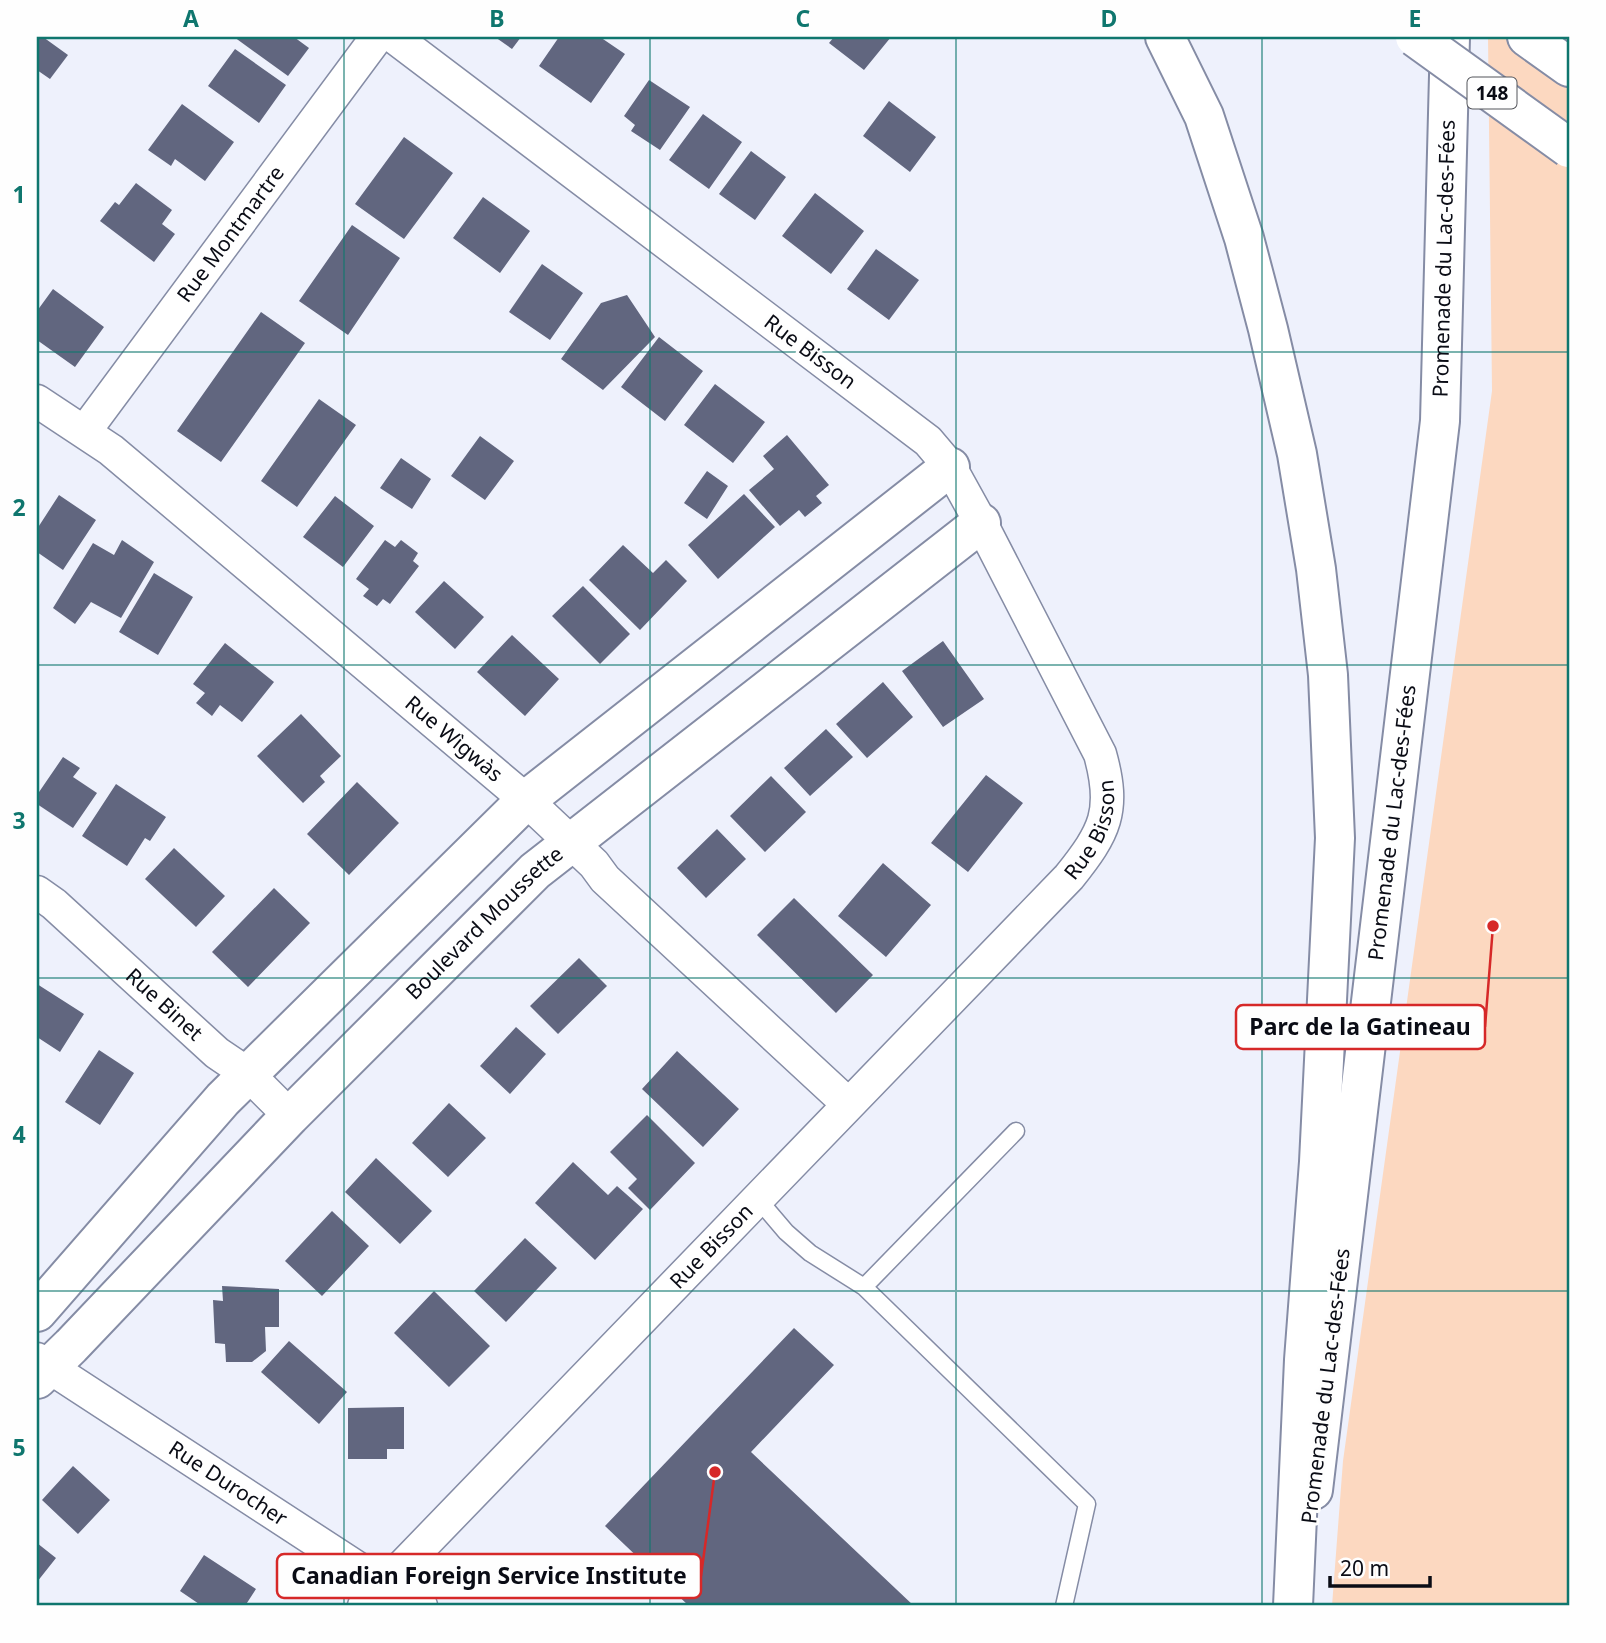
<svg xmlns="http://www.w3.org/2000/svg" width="1606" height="1643" font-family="'Noto Sans',sans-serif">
  <rect width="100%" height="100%" fill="#eef1fc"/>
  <path fill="#fcd8c0" d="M1488 37H1569V1606H1332L1343 1461 1492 391Z"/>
  <path fill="#61667f" d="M37 37H43L68 55 50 79 37 70Z
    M234 37H294L309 48 288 76Z
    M495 37H521L512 49Z
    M559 37H600L625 54 591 103 539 66Z
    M834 37H891L864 70 829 43Z
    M235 49 286 85 259 123 208 86Z
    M649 80 690 107 660 150 631 131 635 125 624 116Z
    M889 101 936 137 910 172 863 136Z
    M182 104 234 142 205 181 175 159 171 166 148 150Z
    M703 114 742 142 709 189 669 160Z
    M404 137 453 173 404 239 355 204Z
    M751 151 786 177 755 220 719 194Z
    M136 183 172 210 162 224 175 234 154 262 100 221 115 202 119 205Z
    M815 193 864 231 831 274 782 236Z
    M483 197 530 231 500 273 453 238Z
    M352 225 400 258 348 335 299 301Z
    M876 249 919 280 889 320 847 289Z
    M542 264 583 293 550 340 509 312Z
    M53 289 104 327 75 367 37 340V311Z
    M627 295 655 337 603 390 561 359 601 303Z
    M261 312 305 343 221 462 177 431Z
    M659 337 703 371 665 421 621 387Z
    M715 384 765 422 733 463 684 425Z
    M319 399 356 425 297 507 261 481Z
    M787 435 829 485 816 496 822 503 805 517 799 510 780 526 749 490 774 469 763 456Z
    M480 436 514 461 485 500 451 476Z
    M401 458 431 479 412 509 380 488Z
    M707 471 728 486 707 519 684 503Z
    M744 494 775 527 718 579 688 545Z
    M59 495 96 520 63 570 37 552V529Z
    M335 496 374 526 343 567 303 537Z
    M122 540 154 562 121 618 91 602 75 624 53 608 93 543 114 555Z
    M385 540 395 547 401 540 418 553 413 561 419 566 390 604 383 599 377 606 363 596 369 589 356 579Z
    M623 545 653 573 666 560 687 581 640 630 589 580Z
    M154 573 193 597 158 655 119 632Z
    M444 581 484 617 455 649 415 612Z
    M583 586 630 634 600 664 552 616Z
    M512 635 559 679 525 716 477 672Z
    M943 641 984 699 943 727 902 671Z
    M225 643 274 682 242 722 220 705 212 716 196 703 205 693 193 684Z
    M883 682 913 717 867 758 836 724Z
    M301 714 341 756 320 776 325 782 303 803 257 756Z
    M826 729 853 757 810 796 784 768Z
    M63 757 80 768 73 777 97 793 73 828 37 804V795Z
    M986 775 1023 803 968 872 931 843Z
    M771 776 806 812 765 852 730 816Z
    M357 782 399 823 349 875 307 834Z
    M116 784 166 817 150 841 145 838 127 866 82 836Z
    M717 829 746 859 706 898 677 868Z
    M174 848 225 896 196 927 145 879Z
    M883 863 931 905 886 957 838 916Z
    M274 888 310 923 248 987 212 952Z
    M794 898 873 975 836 1013 757 935Z
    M579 958 607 986 558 1034 530 1006Z
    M37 984 84 1014 60 1052 37 1037Z
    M516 1027 546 1054 510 1094 480 1066Z
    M99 1050 134 1073 100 1125 65 1102Z
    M677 1051 739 1109 703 1147 642 1089Z
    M449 1103 486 1138 448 1177 412 1143Z
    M647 1115 695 1163 650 1210 628 1188 637 1179 610 1152Z
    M376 1158 432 1211 400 1244 345 1192Z
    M573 1162 608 1195 617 1186 643 1209 595 1260 535 1203Z
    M332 1211 369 1246 322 1296 285 1261Z
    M525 1238 557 1268 506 1322 474 1291Z
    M222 1286 279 1289V1327H265L266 1351 252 1362H226L225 1344 215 1343 213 1300 223 1301Z
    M434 1291 490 1346 449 1387 394 1333Z
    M794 1328 834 1365 751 1452 914 1606H689L605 1526Z
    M289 1341 347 1392 319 1424 261 1372Z
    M404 1407V1449H387V1459H348V1408Z
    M73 1466 110 1500 78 1534 42 1500Z
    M37 1543 56 1558 37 1582Z
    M204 1555 256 1589 245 1606H202L180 1591Z"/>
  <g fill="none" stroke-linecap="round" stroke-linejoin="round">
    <g stroke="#858ca5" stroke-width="19">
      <path id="lane" d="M757 1198 786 1232 810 1253 864 1287 1087 1504 1064 1606
        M864 1287 1016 1131"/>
    </g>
    <g stroke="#858ca5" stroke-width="35">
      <g id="street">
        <path id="s1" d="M37 401 111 450 526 800 594 864 605 879 848 1104"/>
        <path id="s2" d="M85 431 377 37"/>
        <path id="s3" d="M37 892 54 904 217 1053 248 1074 290 1116"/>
        <path id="s4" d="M37 1359 385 1586 421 1606"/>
        <path id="s5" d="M364 1606 1069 877C1105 832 1116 811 1100 754L981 523 950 467 928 441 394 37"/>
      </g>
    </g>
    <g stroke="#858ca5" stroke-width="42">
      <g id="secondary">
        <path d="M37 1312 223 1099 526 800 950 467"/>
        <path id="s6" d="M37 1379 71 1346 290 1116 535 871 981 523"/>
        <path id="s7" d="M1313 1490 1440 421 1450 37"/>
      </g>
    </g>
    <g stroke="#858ca5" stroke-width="42">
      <path id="highway" d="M1165 37 1204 116 1244 238 1268 329 1297 454 1316 569 1328 675 1335 838 1319 1162 1304 1360 1293 1606
        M1527 37 1569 67"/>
    </g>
    <use href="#lane" stroke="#fff" stroke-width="16"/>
    <use href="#street" stroke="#fff" stroke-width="32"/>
    <use href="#secondary" stroke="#fff" stroke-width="38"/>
    <use href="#highway" stroke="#fff" stroke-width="38"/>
    <g stroke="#858ca5" stroke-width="42" stroke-linecap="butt">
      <path id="highway-bridge" d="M1415 37 1569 148"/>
    </g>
    <use href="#highway-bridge" stroke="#fff" stroke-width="38"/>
  </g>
  <path fill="none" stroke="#0f766e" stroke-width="2" stroke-opacity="0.55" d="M344 37V1606M650 37V1606M956 37V1606M1262 37V1606M37 352H1569M37 665H1569M37 978H1569M37 1291H1569"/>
  <g text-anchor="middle" stroke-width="6" stroke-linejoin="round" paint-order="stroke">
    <rect fill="#fefefe" stroke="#53555b" stroke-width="2" x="1467.5" y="77.5" width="49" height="31" rx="5"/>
    <g font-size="19" font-weight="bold" fill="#0a0c15">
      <text x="1492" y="100">148</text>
    </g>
    <g font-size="21" fill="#0a0c15" stroke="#fefefe">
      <text dy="7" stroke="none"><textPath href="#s2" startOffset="245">Rue Montmartre</textPath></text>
      <text dy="7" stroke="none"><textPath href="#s7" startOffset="1239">Promenade du Lac-des-Fées</textPath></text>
      <text transform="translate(810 352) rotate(37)" y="7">Rue Bisson</text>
      <text dy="7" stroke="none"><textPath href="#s1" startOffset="537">Rue Wìgwàs</textPath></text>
      <text dy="7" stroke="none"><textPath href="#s7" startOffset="672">Promenade du Lac-des-Fées</textPath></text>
      <text dy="7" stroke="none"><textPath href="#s5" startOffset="1068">Rue Bisson</textPath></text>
      <text dy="7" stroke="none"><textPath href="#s6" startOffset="639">Boulevard Moussette</textPath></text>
      <text dy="7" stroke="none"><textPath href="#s3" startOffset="170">Rue Binet</textPath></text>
      <text dy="7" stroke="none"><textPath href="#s5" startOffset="500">Rue Bisson</textPath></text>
      <text transform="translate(1326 1386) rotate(-83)" y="7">Promenade du Lac-des-Fées</text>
      <text dy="7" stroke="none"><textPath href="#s4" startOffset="228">Rue Durocher</textPath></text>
    </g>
  </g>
  <path fill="none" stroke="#d62828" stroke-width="2.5" d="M1493 926L1485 1027M715 1472L701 1576"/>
  <g fill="#d62828" stroke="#fefefe" stroke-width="2.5">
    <circle cx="1493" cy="926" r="7"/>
    <circle cx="715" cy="1472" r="7"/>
  </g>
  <g fill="#fefefe" stroke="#d62828" stroke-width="2.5">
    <rect x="1236" y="1005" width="249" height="44" rx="7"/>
    <rect x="277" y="1554" width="424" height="44" rx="7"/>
  </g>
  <g font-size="23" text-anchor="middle" font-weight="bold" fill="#0a0c15">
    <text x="1360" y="1035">Parc de la Gatineau</text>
    <text x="489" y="1584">Canadian Foreign Service Institute</text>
  </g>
  <rect width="1606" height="1643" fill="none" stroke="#fefefe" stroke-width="77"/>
  <path d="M1330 1576v10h100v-10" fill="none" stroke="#0a0c15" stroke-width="3.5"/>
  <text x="1340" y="1576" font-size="21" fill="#0a0c15" stroke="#fefefe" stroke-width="5" paint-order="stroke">20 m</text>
  <rect x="38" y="38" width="1530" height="1566" fill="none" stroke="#0f766e" stroke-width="2.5"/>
  <g font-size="23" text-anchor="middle" font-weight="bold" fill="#0f766e">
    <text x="191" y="27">A</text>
    <text x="497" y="27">B</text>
    <text x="803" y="27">C</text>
    <text x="1109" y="27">D</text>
    <text x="1415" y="27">E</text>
    <text x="19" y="203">1</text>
    <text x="19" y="516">2</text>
    <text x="19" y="829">3</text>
    <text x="19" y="1143">4</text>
    <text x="19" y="1456">5</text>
  </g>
</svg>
